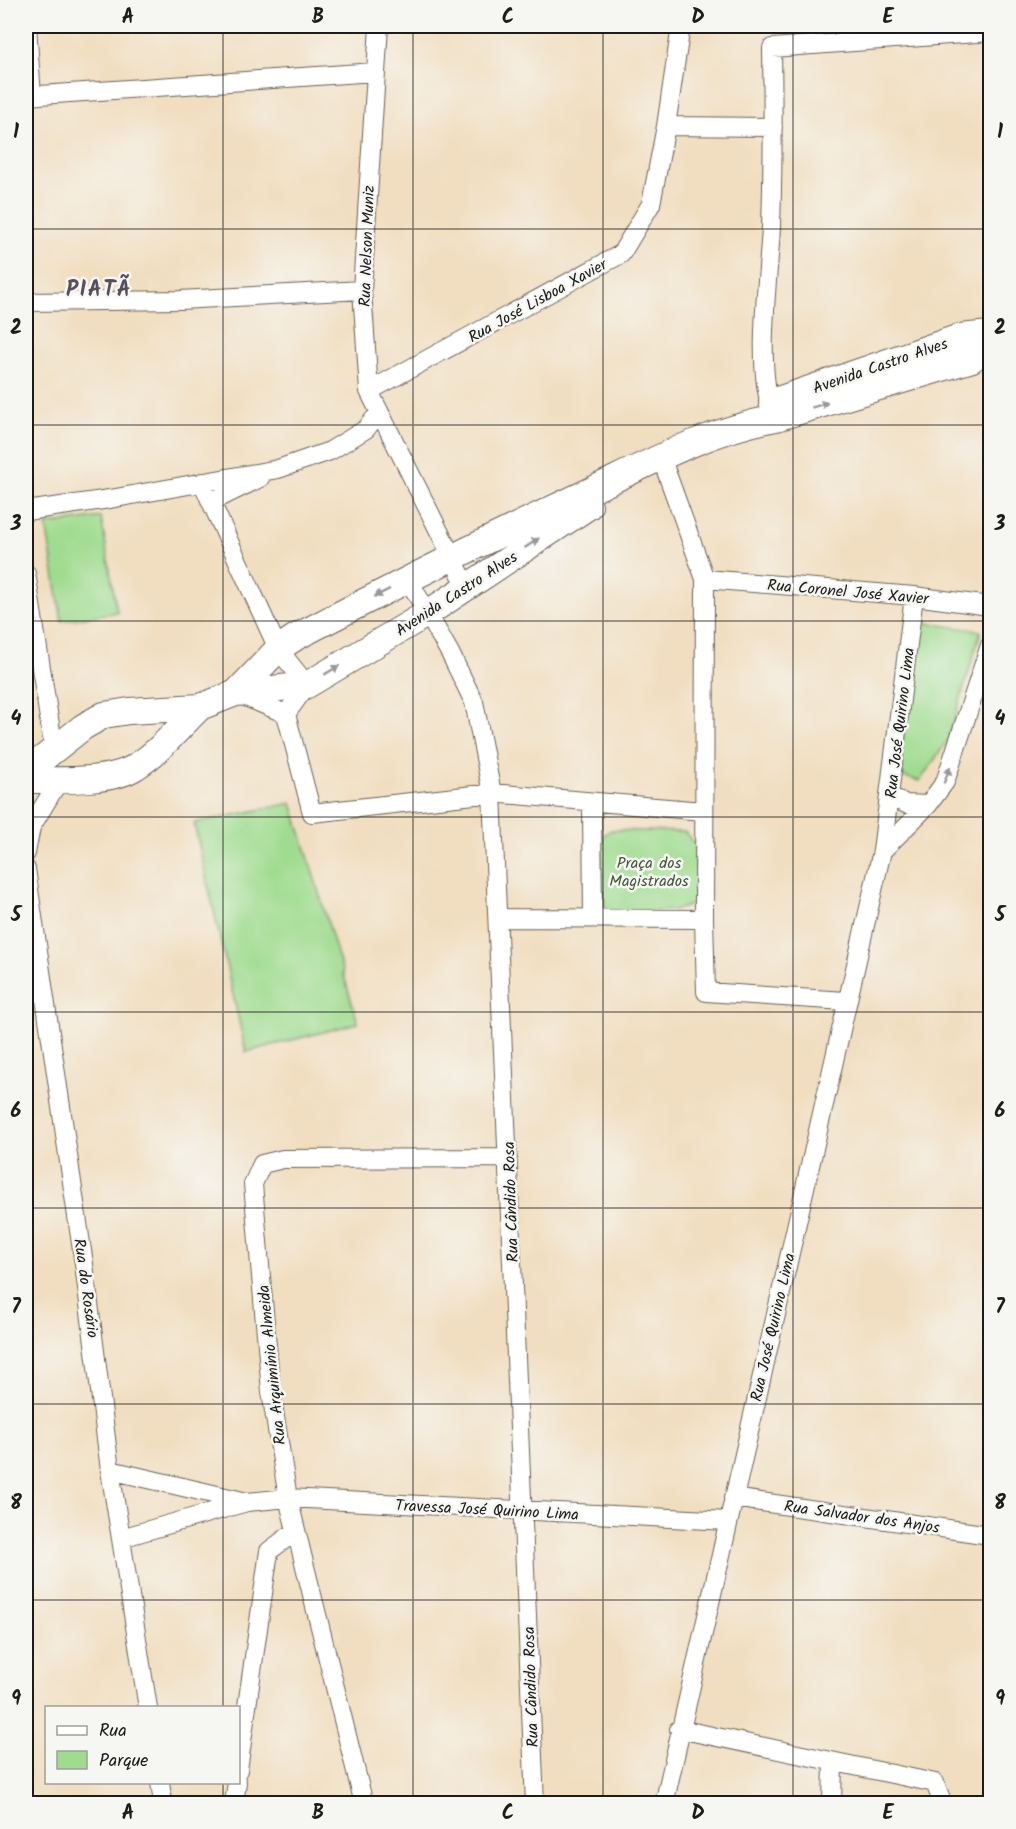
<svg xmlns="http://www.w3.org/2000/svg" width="1016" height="1829" font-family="Kalam,sans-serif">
  <rect width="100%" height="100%" fill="#f6f6f2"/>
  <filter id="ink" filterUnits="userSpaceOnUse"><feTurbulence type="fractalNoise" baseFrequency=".0167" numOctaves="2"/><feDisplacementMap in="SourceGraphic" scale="12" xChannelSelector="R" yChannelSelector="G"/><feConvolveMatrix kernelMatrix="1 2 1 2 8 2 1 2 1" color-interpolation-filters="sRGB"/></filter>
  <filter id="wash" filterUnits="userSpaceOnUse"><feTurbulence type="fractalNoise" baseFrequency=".008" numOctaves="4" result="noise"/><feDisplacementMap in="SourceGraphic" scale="24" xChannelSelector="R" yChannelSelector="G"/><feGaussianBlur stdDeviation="1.35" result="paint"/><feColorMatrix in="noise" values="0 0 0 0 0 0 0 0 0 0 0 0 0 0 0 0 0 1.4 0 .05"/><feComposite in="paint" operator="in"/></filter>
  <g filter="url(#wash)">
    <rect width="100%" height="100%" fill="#f1dec0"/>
    <path fill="#a0dc90" stroke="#5e7c56" stroke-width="1.5" d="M101 517 117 612 62 621 46 525Z
      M920 622 981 631 948 740 920 781 897 775Z
      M292 803 358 1023 246 1052 194 823Z
      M611 830 685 832 696 846 698 899C685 916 632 911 611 912L604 906 601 841 604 835Z"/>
  </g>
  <g filter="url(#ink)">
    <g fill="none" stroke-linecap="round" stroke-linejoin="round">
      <g stroke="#676055" stroke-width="20">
        <path id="street" d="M27 26 32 96
          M379 26 362 290 369 391 467 587
          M26 96 375 72
          M666 126 773 127
          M26 302 180 300 362 290
          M369 391 621 254 651 204 666 126 681 26
          M774 414C754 373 769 274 771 227 773 167 773 107 772 48L990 32
          M661 457 705 579 704 919 706 992 846 1001
          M202 482 278 649 307 685 286 714 312 813 492 793 703 811
          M211 502 260 478
          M26 511 110 499 278 469 330 451 366 429 379 413
          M26 573 54 750
          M408 579 450 653 474 702 492 793 535 1804
          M705 579 914 596 990 606
          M241 695 286 714
          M890 796 906 804 928 805
          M592 804 593 917
          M882 851 928 805 945 782 990 645
          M26 853 31 827 60 779
          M26 869 84 1264 110 1470 148 1708
          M500 918 704 919
          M110 1470 247 1502 121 1538
          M733 1498 990 1535
          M247 1502 288 1498 728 1521
          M679 1729 935 1783 943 1804
          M238 1770 269 1551 296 1531
          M160 1782 163 1804
          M234 1804 237 1782
          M364 1804 288 1498 271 1392 253 1184 262 1164 283 1159 508 1158
          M664 1804 882 851 914 596
          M832 1804 833 1763"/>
      </g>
      <g stroke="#676055" stroke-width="28">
        <path id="secondary" d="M772 402 960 337 990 334
          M236 693 278 649 296 637C392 587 488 539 586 493 647 464 709 430 776 418L972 359 990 339
          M26 772 83 727 104 715 129 711 200 707 236 693 307 685 428 613 589 506
          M26 780C55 780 111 783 135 767 160 752 179 727 200 707"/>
      </g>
      <use href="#street" stroke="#fff" stroke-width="18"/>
      <use href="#secondary" stroke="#fff" stroke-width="26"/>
    </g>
    <defs><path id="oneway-solid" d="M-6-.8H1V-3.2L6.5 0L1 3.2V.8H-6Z" transform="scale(1.5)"/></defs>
    <g fill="#999">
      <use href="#oneway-solid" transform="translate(820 405) rotate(-17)"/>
      <use href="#oneway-solid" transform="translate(532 543) rotate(-34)"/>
      <use href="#oneway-solid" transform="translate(382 593) rotate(153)"/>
      <use href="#oneway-solid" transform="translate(332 670) rotate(-31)"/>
      <use href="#oneway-solid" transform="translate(947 775) rotate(-68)"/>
    </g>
  </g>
  <path fill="none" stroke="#1c1c1c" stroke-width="1.5" stroke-opacity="0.55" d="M223 26V1708M413 26V1804M603 26V1804M793 26V1804M26 229H990M26 425H990M26 621H990M26 817H990M26 1012H990M26 1208H990M26 1404H990M26 1600H990M223 1782V1804"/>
  <g text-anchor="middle" stroke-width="5" stroke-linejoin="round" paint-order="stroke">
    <g font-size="16" fill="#1c1c1c" stroke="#f6f6f2">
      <text transform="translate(366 246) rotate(-88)" y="6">Rua Nelson Muniz</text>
      <text transform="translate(537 300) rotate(-29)" y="6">Rua José Lisboa Xavier</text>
      <text transform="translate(880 365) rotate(-19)" y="6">Avenida Castro Alves</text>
      <text transform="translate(848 591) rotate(5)" y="6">Rua Coronel José Xavier</text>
      <text transform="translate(456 593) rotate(-33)" y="6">Avenida Castro Alves</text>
      <text transform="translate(899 723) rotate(-83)" y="6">Rua José Quirino Lima</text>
      <text transform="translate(510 1202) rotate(-92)" y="6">Rua Cândido Rosa</text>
      <text transform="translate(87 1288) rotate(82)" y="6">Rua do Rosário</text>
      <text transform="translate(772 1327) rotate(-77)" y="6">Rua José Quirino Lima</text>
      <text transform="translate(271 1365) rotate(-96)" y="6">Rua Arquimínio Almeida</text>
      <text transform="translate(487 1509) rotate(3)" y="6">Travessa José Quirino Lima</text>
      <text transform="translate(862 1516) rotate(8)" y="6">Rua Salvador dos Anjos</text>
      <text transform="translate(530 1687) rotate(-92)" y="6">Rua Cândido Rosa</text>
    </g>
    <g font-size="16" fill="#44563f" stroke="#f6f6f2">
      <text x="649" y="868">Praça dos<tspan x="649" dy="18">Magistrados</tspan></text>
    </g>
    <g font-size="22" font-weight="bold" letter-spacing="1.5" fill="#574e5f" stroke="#f6f6f2">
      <text x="99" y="296">PIATÃ</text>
    </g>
  </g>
  <rect width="1016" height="1829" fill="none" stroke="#f6f6f2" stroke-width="66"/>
  <rect x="45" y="1706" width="195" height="78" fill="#f6f6f2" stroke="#9f9f9c" stroke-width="1.5"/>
  <rect x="57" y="1726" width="30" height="9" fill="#ffffff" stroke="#9f9f9c" stroke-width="1.5"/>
  <text x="99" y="1736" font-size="18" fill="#1c1c1c">Rua</text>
  <rect x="57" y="1751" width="30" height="18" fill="#a0dc90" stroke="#9f9f9c" stroke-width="1.5"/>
  <text x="99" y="1766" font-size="18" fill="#1c1c1c">Parque</text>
  <rect x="33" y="33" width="950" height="1763" fill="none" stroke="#1c1c1c" stroke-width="2"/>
  <g font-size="20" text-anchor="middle" font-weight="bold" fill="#1c1c1c">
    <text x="128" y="23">A</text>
    <text x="318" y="23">B</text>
    <text x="508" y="23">C</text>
    <text x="698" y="23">D</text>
    <text x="888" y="23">E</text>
    <text x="16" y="138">1</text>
    <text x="1000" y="138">1</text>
    <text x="16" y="334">2</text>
    <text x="1000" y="334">2</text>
    <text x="16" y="530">3</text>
    <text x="1000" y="530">3</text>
    <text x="16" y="725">4</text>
    <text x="1000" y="725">4</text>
    <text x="16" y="921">5</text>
    <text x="1000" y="921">5</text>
    <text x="16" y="1117">6</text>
    <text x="1000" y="1117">6</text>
    <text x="16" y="1313">7</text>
    <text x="1000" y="1313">7</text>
    <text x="16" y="1509">8</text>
    <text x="1000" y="1509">8</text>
    <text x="16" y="1705">9</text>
    <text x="1000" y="1705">9</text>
    <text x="128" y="1819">A</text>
    <text x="318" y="1819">B</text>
    <text x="508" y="1819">C</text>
    <text x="698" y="1819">D</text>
    <text x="888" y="1819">E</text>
  </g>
</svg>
